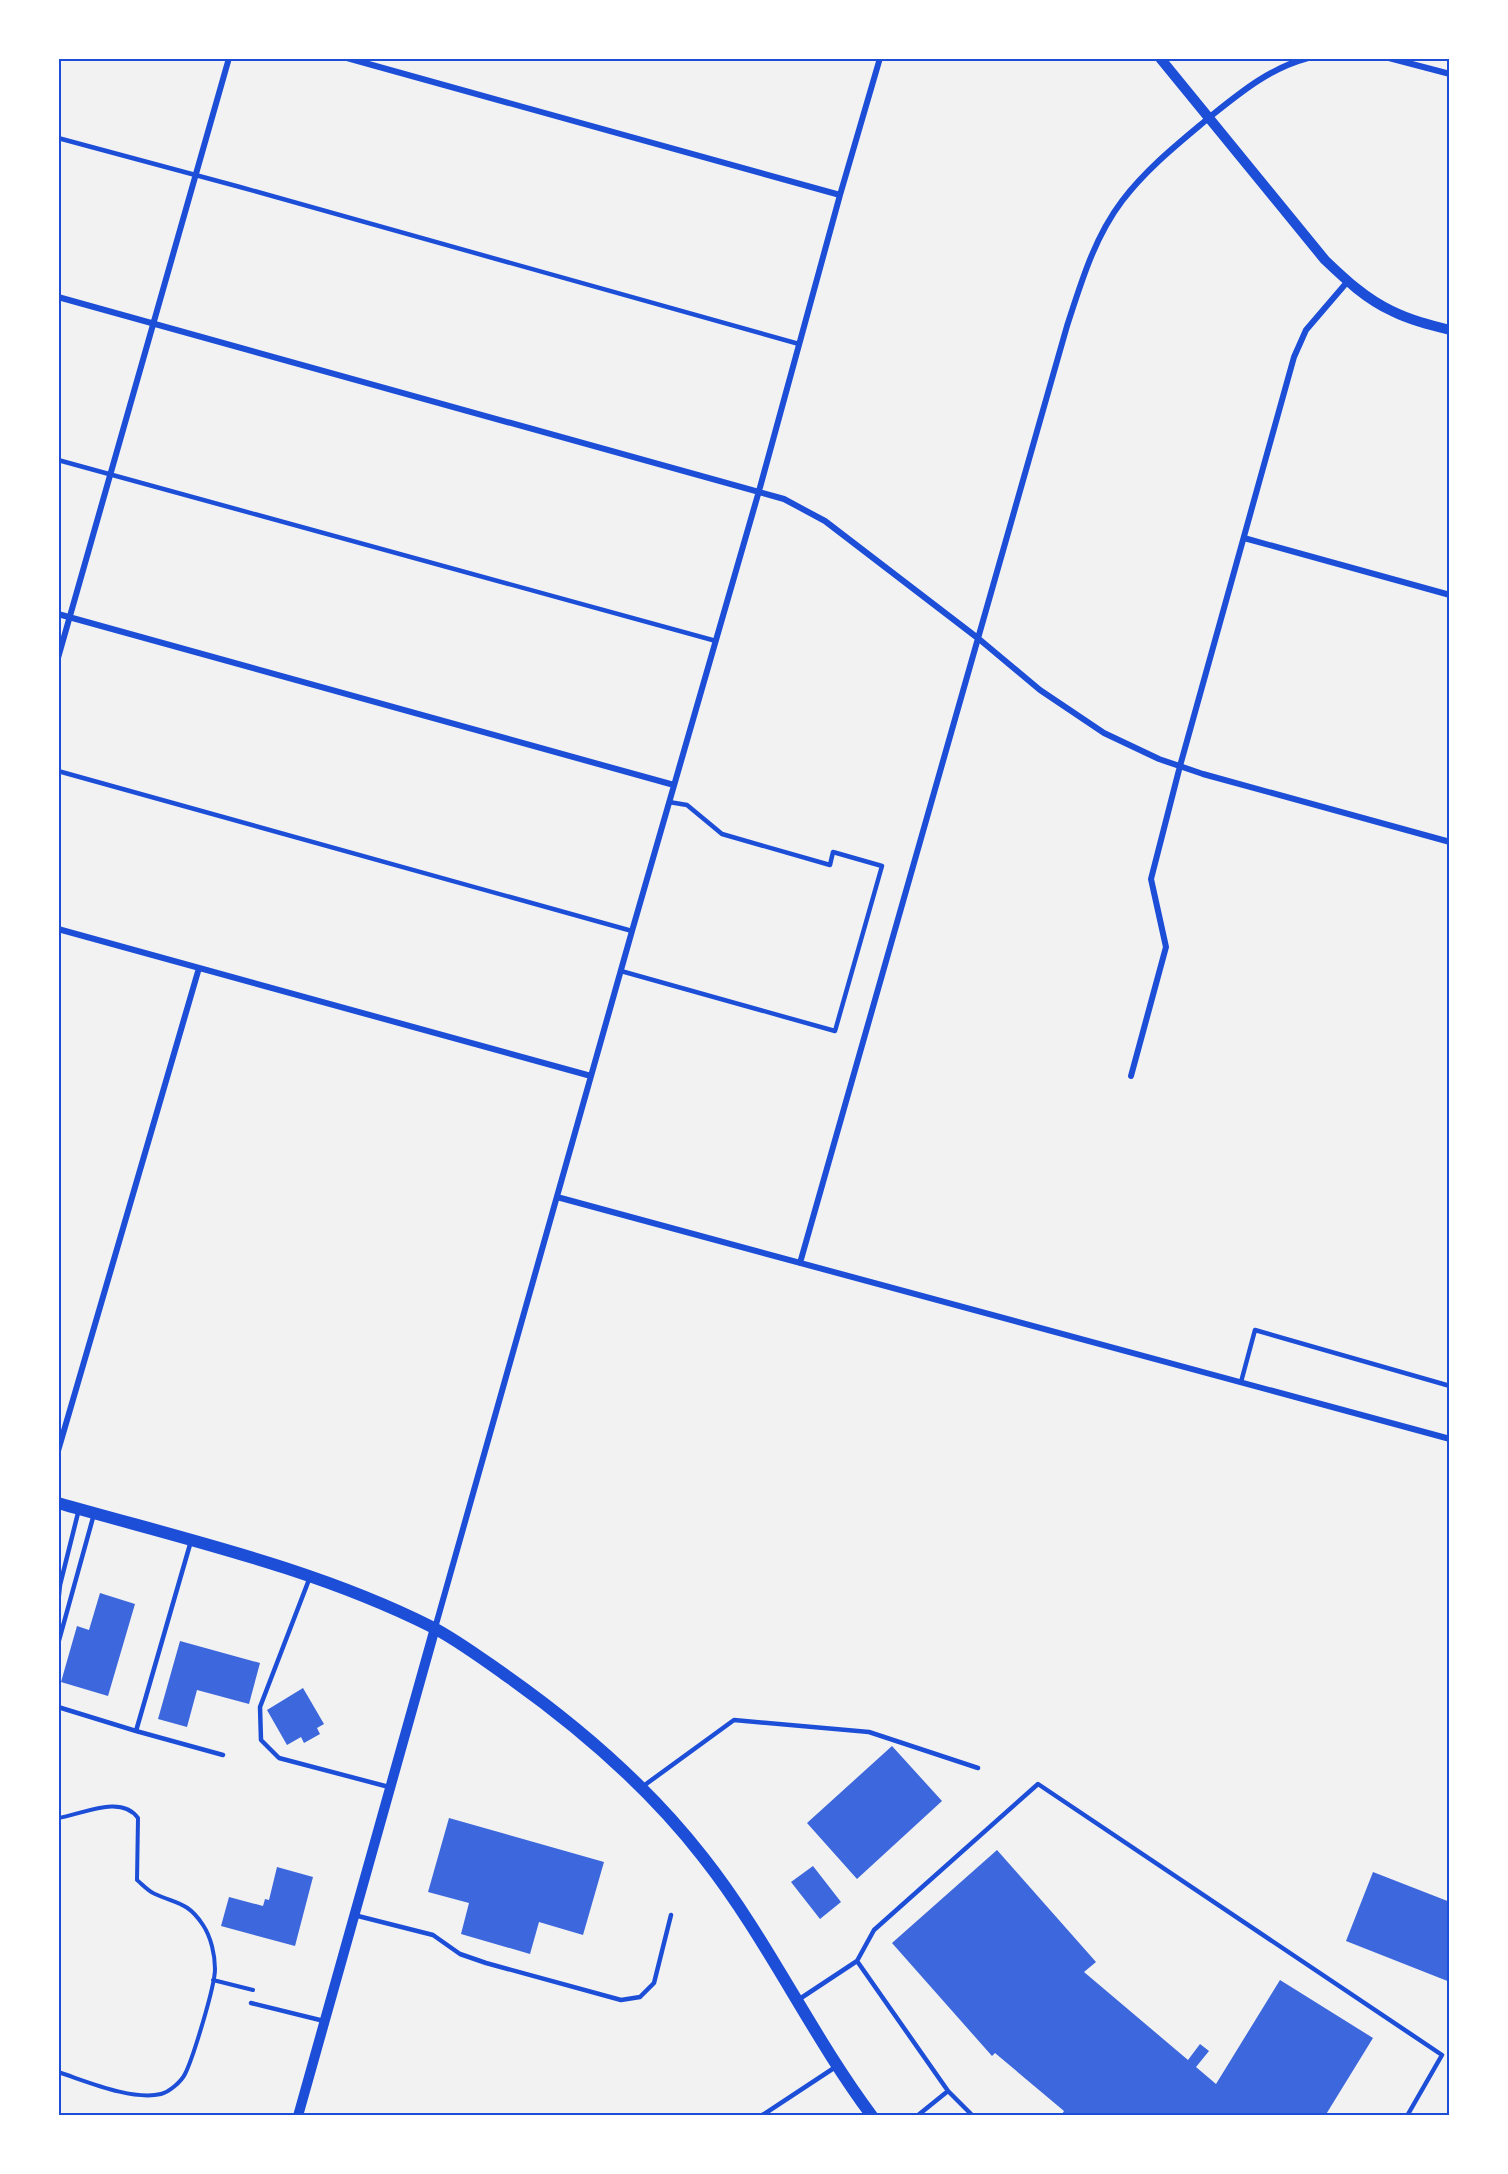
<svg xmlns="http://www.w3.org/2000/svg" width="1508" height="2174" font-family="Ubuntu,sans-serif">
  <rect width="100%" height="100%" fill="#f2f2f2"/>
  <path fill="#3d67dc" d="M100 1593 135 1604 108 1696 61 1682 77 1626 89 1630Z
    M180 1641 260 1663 249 1704 197 1690 187 1727 158 1719Z
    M303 1688 324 1724 317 1728 320 1734 304 1743 301 1737 287 1745 267 1710Z
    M892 1746 942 1801 857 1879 807 1823Z
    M449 1818 604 1862 583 1935 539 1922 530 1954 461 1934 469 1903 428 1892Z
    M997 1850 1096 1962 1084 1972 1188 2060 1200 2044 1209 2051 1196 2067 1216 2084 1280 1980 1373 2038 1325 2116H1061L1064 2111 995 2053 992 2056 892 1943Z
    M813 1866 841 1902 820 1919 791 1882Z
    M277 1867 313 1877 295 1946 221 1926 229 1897 263 1906 265 1899 269 1900Z
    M1373 1872 1450 1902V1982L1346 1941Z"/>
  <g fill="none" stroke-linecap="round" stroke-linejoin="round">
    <path stroke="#1d4ed8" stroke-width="4" d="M58 1818C83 1814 121 1794 138 1818L137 1880C142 1884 148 1891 155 1894 177 1904 188 1902 203 1925 211 1937 215 1955 215 1969 215 1986 193 2058 185 2074 181 2082 169 2092 161 2094 132 2101 86 2081 58 2072
      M213 1980 253 1990"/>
    <path stroke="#1d4ed8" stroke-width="4.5" d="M58 138 240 187 799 344
      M58 460 716 641
      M58 771 632 931
      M621 971 835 1031 882 866 833 852 830 865 722 834 687 805 669 802
      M1241 1382 1255 1330 1450 1386
      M310 1577 260 1707 261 1740 279 1758 389 1787
      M58 1604 60 1585 79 1509
      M58 1644 94 1514
      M58 1707 136 1731 191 1541
      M136 1731 223 1755
      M642 1787 734 1720 869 1732 978 1768
      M354 1915 433 1935 460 1954 486 1963 621 2000 640 1997 654 1983 671 1915
      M857 1961 874 1930 1038 1784 1442 2055 1407 2116
      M798 2000 857 1961 948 2091 973 2116
      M251 2003 324 2021
      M761 2116 837 2066
      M917 2116 948 2091"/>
    <path stroke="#1d4ed8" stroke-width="6" d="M347 58 840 195
      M1389 58 1450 74
      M58 297 784 499 825 521 979 639 1040 690 1104 733 1159 759 1203 774 1450 842
      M1244 538 1450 595
      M58 614 674 785
      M58 658 229 58
      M58 929 591 1076
      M1131 1076 1166 947 1151 879 1180 766 1294 357 1306 330 1348 281
      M557 1197 1450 1439
      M800 1263 1067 326C1081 283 1094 238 1122 201 1147 168 1179 143 1211 116 1241 92 1270 68 1308 58
      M58 1451 199 968
      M435 1628 632 931 759 491 840 195 880 58"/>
    <path stroke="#1d4ed8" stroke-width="10" d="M1160 58 1325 260C1346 280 1366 299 1392 311 1410 320 1430 325 1450 330
      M298 2116 435 1628"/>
    <path stroke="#1d4ed8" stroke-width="12" d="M58 1503C184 1539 315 1568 432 1627 457 1640 481 1658 504 1674 578 1726 647 1785 703 1857 767 1938 810 2033 872 2116"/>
  </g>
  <rect width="1508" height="2174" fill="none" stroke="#ffffff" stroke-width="120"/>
  <rect x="60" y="60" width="1388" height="2054" fill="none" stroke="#1d4ed8" stroke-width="2"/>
</svg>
